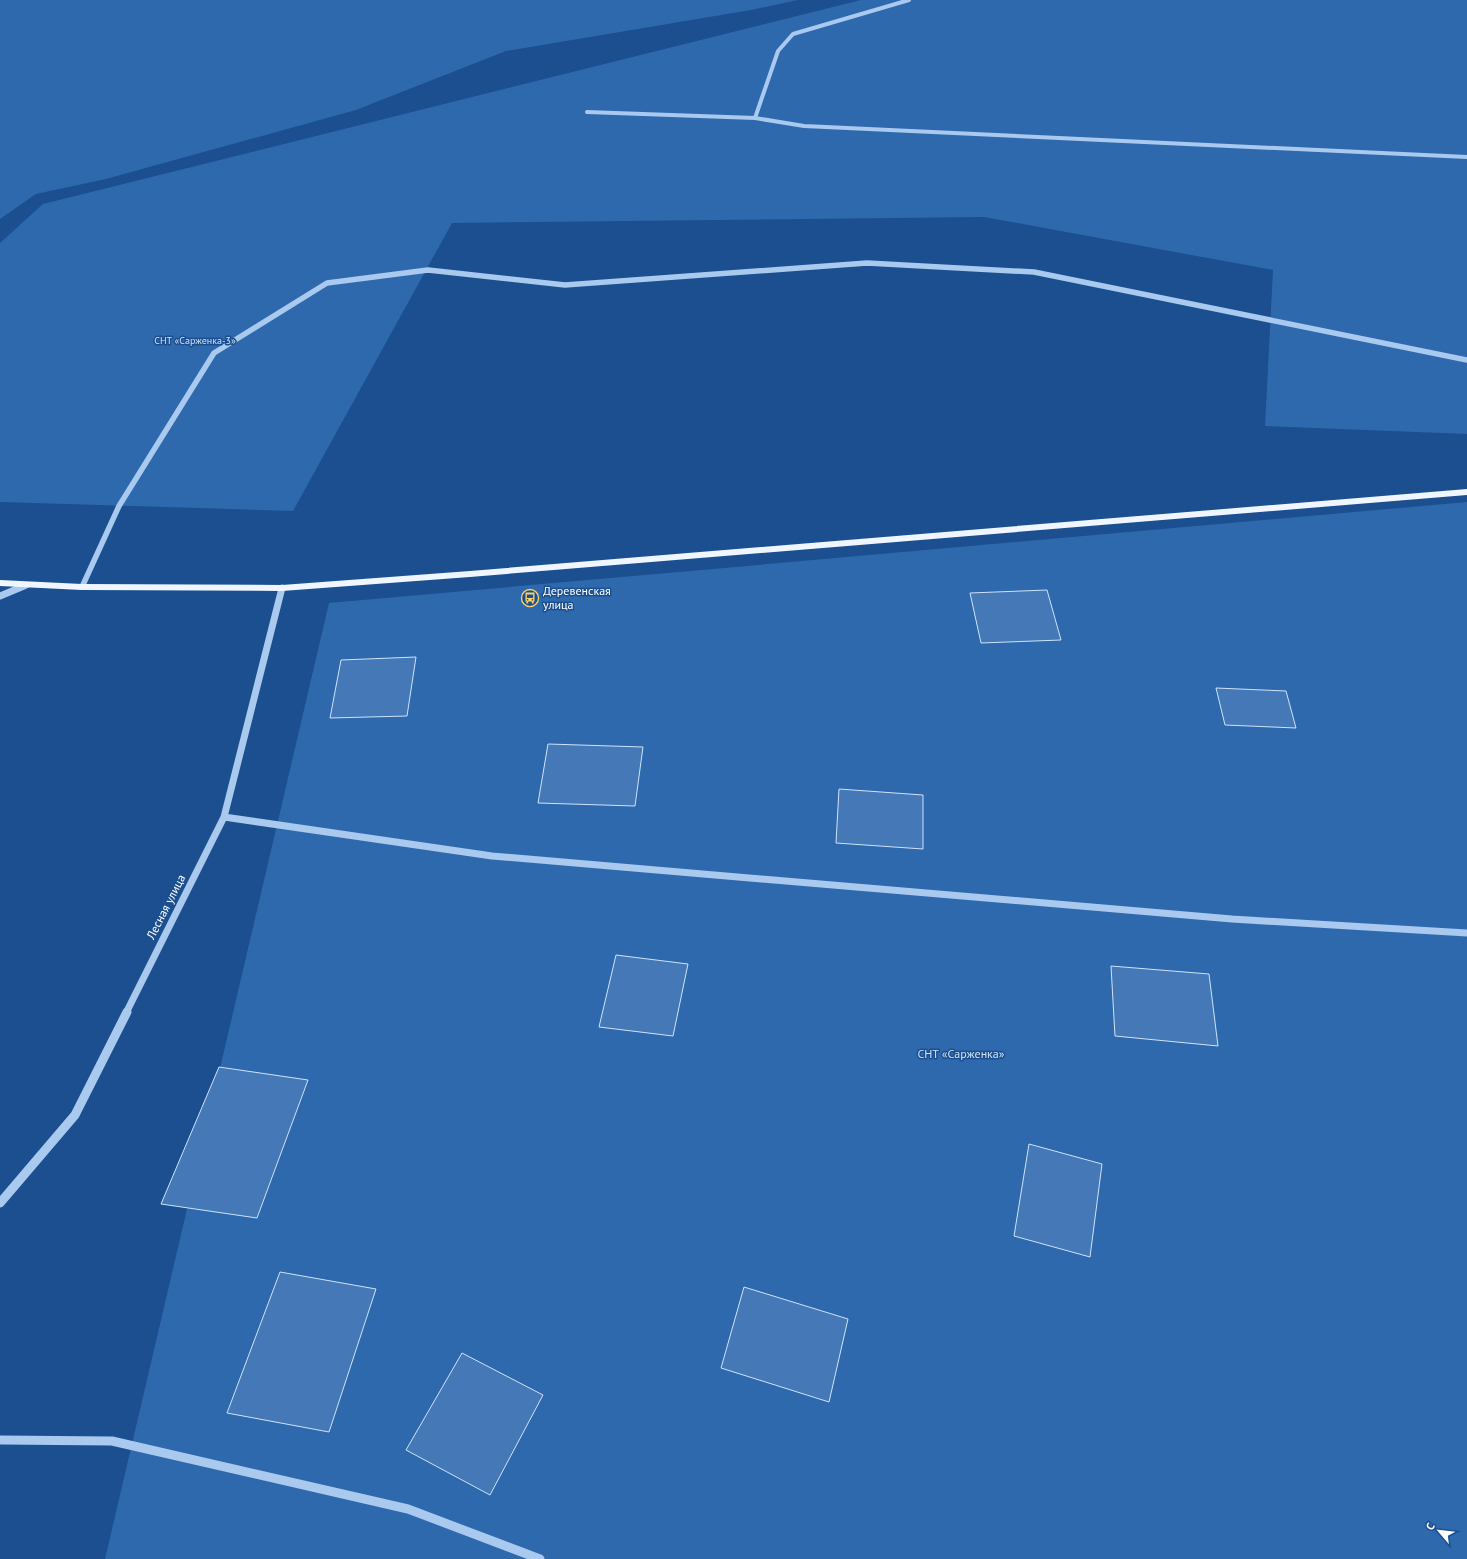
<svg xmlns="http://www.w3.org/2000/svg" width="1467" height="1559" font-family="'PT Sans',sans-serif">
  <rect width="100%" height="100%" fill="#1b4f8f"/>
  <path fill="#2e69ad" d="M0 0H798L751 10 506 51 356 110 106 179 36 194 0 219Z
    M861 0H1467V434L1265 426 1273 270 984 217 452 223 293 511 0 502V243L43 204Z
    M1467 502V1559H105L329 603Z"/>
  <path fill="#4478b7" stroke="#cfe3fa" d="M1047 590 1061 640 981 643 970 593Z
    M416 657 407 716 330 718 341 660Z
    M1216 688 1286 691 1296 728 1225 725Z
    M548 744 643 747 635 806 538 803Z
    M839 789 923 795V849L836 843Z
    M616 955 688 964 673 1036 599 1027Z
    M1111 966 1209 974 1218 1046 1115 1036Z
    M219 1067 308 1080 257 1218 161 1204Z
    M1029 1144 1102 1164 1090 1257 1014 1236Z
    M280 1272 376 1289 329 1432 227 1413Z
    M744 1287 848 1319 829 1402 721 1368Z
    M462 1353 543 1395 490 1495 406 1450Z"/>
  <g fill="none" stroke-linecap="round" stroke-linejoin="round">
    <path stroke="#a9c9ee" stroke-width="4" d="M587 112 755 118 804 126 1467 157
      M755 118 778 51 793 34 909 0"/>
    <path stroke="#a9c9ee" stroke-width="5.5" d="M22 587 28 585
      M82 587 119 506 214 353 327 283 428 270 565 285 867 263 1034 272 1467 360"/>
    <path stroke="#a9c9ee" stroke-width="7" d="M0 596 24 586
      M224 817 492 856 1232 919 1467 933
      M126 1013 224 817 282 588"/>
    <path stroke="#a9c9ee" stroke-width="9" d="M0 1203 75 1115 127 1012
      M0 1440 112 1441 408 1509 540 1559"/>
    <path fill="#f0f6ff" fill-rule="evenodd" d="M1467 489V495L470 577 282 591 82 590 0 586V580L82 584 282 585 470 571Z"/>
  </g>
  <defs>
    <g id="bus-ring" transform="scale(0.9)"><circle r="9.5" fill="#1b4f8f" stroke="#ffd166" stroke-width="1.5"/><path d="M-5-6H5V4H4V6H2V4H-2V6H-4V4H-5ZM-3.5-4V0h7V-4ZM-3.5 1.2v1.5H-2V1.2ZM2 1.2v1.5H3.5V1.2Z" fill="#ffd166"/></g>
  </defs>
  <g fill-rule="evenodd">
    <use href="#bus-ring" x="530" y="598"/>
  </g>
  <g text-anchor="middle" stroke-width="3" stroke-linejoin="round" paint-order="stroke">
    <g font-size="10" fill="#cfe3fa" stroke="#1b4f8f">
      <text x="195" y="344">СНТ «Сарженка-3»</text>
    </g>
    <g font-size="12" fill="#fff" stroke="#1b4f8f" text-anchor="start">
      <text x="543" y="595">Деревенская<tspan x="543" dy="14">улица</tspan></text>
    </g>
    <g font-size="12" fill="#fff" stroke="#1b4f8f">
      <text transform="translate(166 907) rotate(-63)" y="4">Лесная улица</text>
    </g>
    <g font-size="12" fill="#cfe3fa" stroke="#1b4f8f">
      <text x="961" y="1058">СНТ «Сарженка»</text>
    </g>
  </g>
  <g transform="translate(1439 1531) rotate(298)" stroke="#1b4f8f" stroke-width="3" paint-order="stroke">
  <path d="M0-3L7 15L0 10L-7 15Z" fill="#ffffff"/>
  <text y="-6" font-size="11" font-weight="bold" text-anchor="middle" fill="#ffffff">С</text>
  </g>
</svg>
